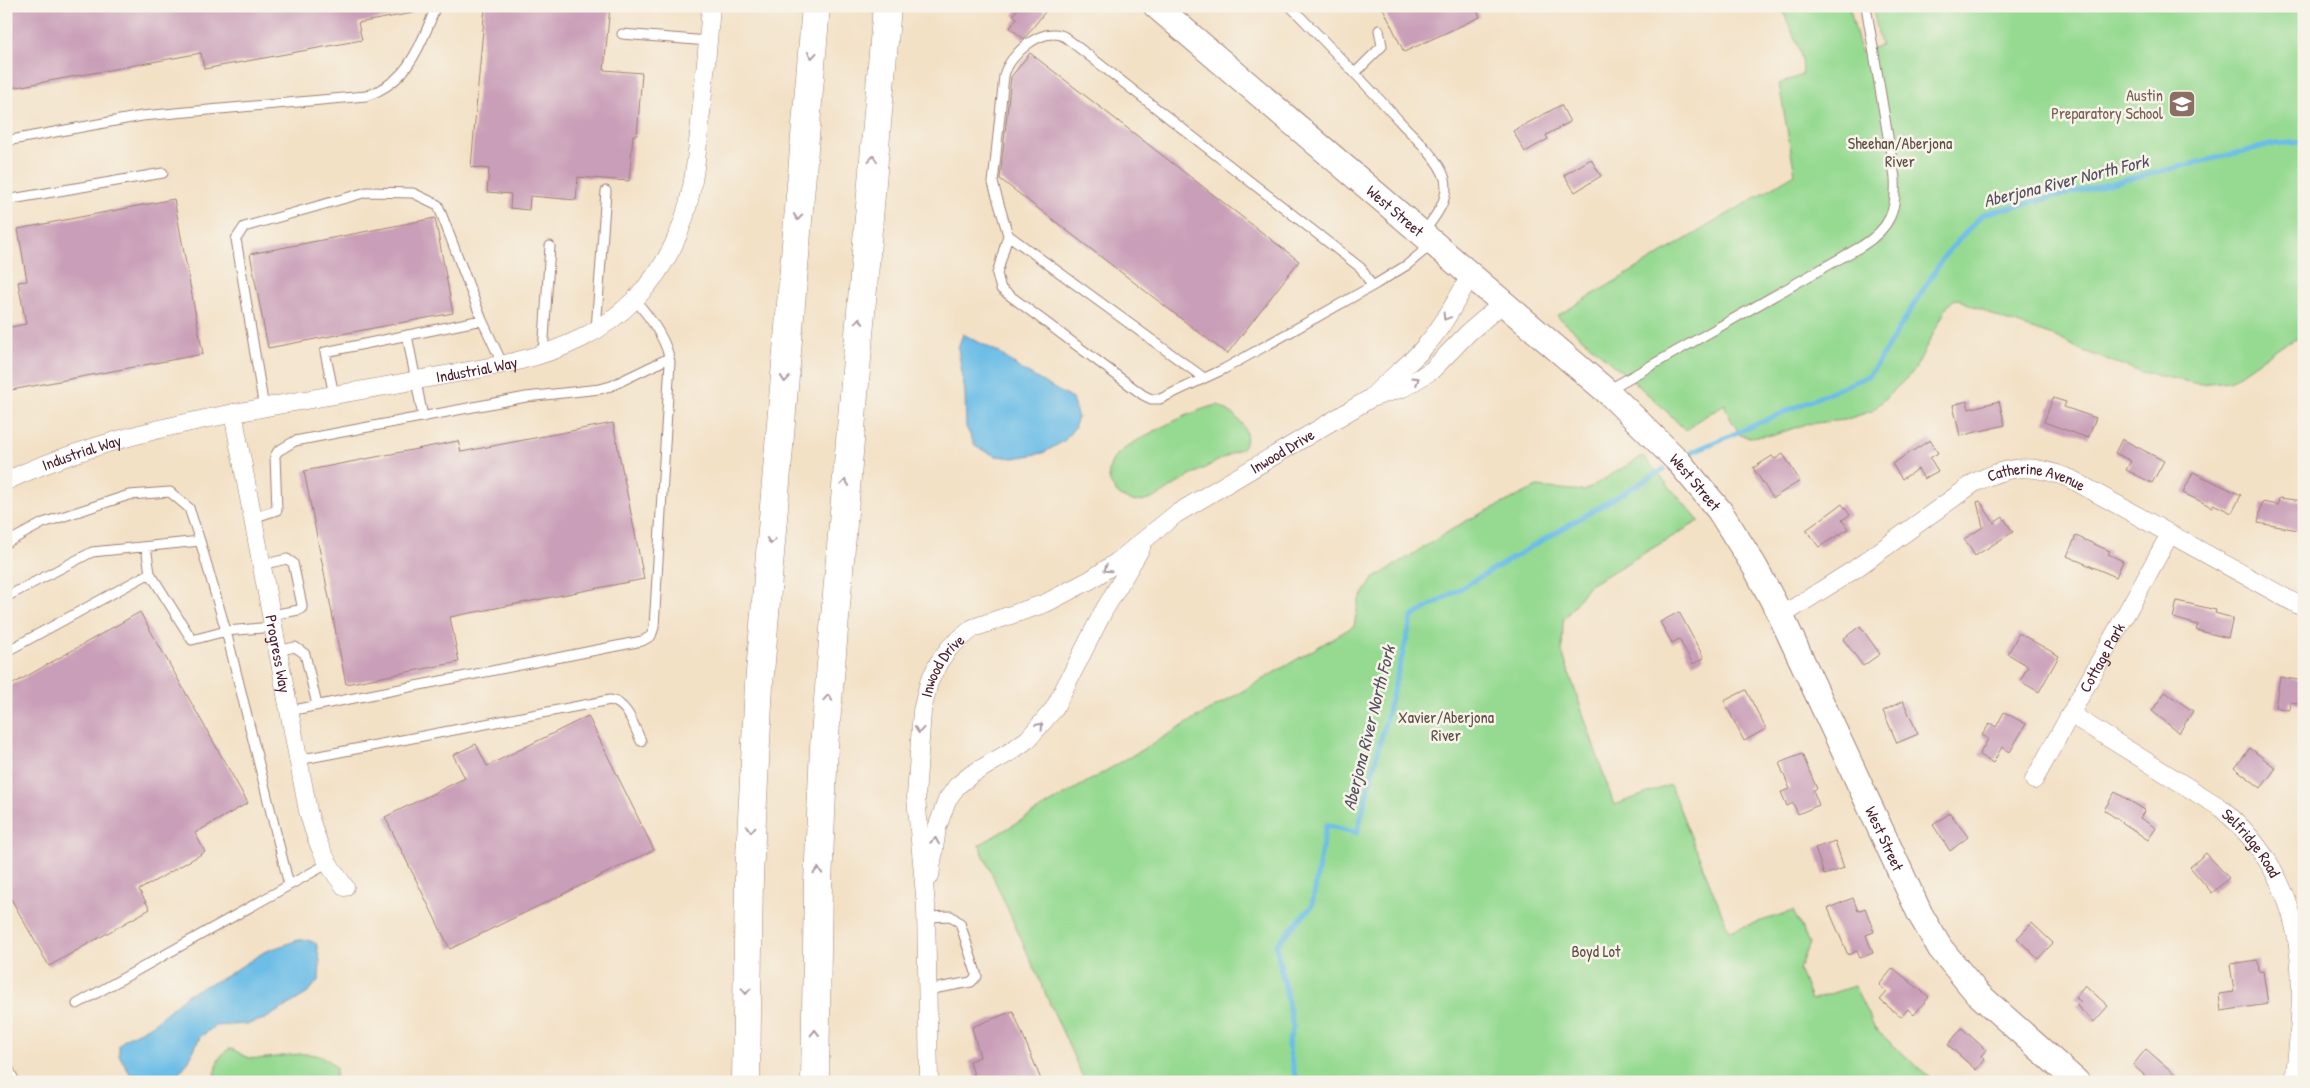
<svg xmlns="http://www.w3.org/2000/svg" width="2310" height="1088" font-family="'Patrick Hand',sans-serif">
  <rect width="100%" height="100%" fill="#f7f3e8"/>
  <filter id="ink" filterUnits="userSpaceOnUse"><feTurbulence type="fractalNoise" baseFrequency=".02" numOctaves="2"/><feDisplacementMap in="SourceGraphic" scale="10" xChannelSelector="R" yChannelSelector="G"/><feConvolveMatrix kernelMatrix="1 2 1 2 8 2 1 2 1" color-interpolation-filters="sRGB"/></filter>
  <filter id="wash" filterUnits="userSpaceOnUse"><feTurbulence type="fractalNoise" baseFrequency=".0096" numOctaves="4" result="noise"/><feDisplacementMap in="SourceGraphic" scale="20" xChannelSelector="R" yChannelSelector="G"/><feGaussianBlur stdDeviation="1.12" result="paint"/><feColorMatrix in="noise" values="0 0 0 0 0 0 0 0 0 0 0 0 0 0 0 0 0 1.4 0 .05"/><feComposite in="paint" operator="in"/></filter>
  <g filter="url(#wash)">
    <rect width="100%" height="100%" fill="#f3e1c6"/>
    <path fill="#96da92" stroke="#707c5e" d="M1781 6H1849L1861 52 1881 45 1872 6H2304V336L2282 345 2230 381 2199 384 2141 372 2081 350 2056 337 2002 319 1958 299 1953 300 1947 307 1914 371 1872 411 1844 420 1806 424 1774 435 1748 437 1740 435C1735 425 1726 414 1725 404L1697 421 1686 431 1658 403 1557 316 1795 174 1779 84 1802 75C1807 58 1787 23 1781 6Z
      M1218 405C1234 413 1256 430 1242 448 1221 459 1201 470 1181 481 1171 487 1160 497 1148 500 1122 508 1098 482 1114 458 1125 443 1199 407 1218 405Z
      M1643 456 1699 521 1588 586 1563 621 1562 652 1614 805 1670 785 1729 931 1793 911 1809 943 1799 969 1811 1000 1854 986 1875 1029 1935 1082H1085L979 845 1354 626 1359 601 1373 579 1464 522 1537 487 1584 491Z
      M229 1049C237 1049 242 1057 250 1058 277 1062 317 1041 336 1068L335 1082H213C217 1067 215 1058 229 1049Z"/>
    <path fill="#6cbde7" stroke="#5b6e89" d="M963 334 998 352 1019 368 1072 399 1078 418 1074 428 1064 441 1043 453 1014 458 996 456 976 447 966 427 965 392 958 348Z
      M298 940H307L316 943 320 961 319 979 308 993 265 1019 247 1024 215 1026 200 1037 188 1062 172 1082H135L119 1055V1045L126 1038 152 1025 189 993 223 978 264 952Z"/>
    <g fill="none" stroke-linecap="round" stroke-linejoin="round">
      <path stroke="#6cbde7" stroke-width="5" d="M1692 452 1870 375 1945 255 1983 214 2274 144 2304 142
        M1295 1082 1296 1079 1288 1045 1293 1027 1276 945 1312 906 1326 825 1357 833 1412 617 1664 469"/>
    </g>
    <g id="blocks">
      <path fill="#c99eb8" d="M6 6H412L413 13 358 23 362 40 204 69 201 53 6 89Z
        M485 6H610L604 70 642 73 637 135H633L629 181 578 177 576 200 530 196 529 210 510 208 511 194 487 192 489 169 471 167Z
        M1020 6H1038L1045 12 1024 39 1010 28 1017 18 1013 15Z
        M1382 6H1475L1480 17 1404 52Z
        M1030 53 1299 261 1227 354 1000 179 1011 77Z
        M1561 105 1570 122 1546 135 1548 139 1525 152 1513 131Z
        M1591 159 1601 176 1575 192 1564 175Z
        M174 199 203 354 6 391V328L26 324 18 282 27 281 18 229Z
        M435 218 453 313 268 348 250 254Z
        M2053 398 2066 402 2064 407 2096 418 2088 438 2044 422Z
        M1967 401 1969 409 1999 401 2005 425 1960 436 1953 405Z
        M613 423 644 579 450 617 459 662 346 684 304 471 458 441 461 452Z
        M2122 439 2164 461 2152 483 2126 470 2131 461 2115 453Z
        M1930 440 1938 453 1930 458 1938 471 1924 479 1918 469 1902 479 1892 464Z
        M1783 454 1800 481 1773 498 1753 468 1772 456 1775 459Z
        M2193 472 2241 495 2232 513 2213 504 2212 507 2183 493Z
        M2279 498 2304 501V531L2258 523 2262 502 2278 505Z
        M1980 501 1994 523 2003 517 2013 532 1975 556 1964 539 1983 527 1977 502Z
        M1842 504 1850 515 1842 520 1848 529 1819 547 1806 530Z
        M2076 536 2110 551 2108 554 2123 561 2116 577 2067 556Z
        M2177 601 2216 610 2215 613 2233 618 2228 638 2196 630 2198 625 2173 618Z
        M140 612 248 803 195 833 205 852 139 890 150 909 49 966 6 890V688Z
        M1679 612 1704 658 1693 664 1679 639 1672 643 1660 622Z
        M1860 626 1880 654 1863 666 1843 639Z
        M2019 633 2059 656 2039 692 2020 681 2028 666 2008 654Z
        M2280 677 2304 681V704L2290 702 2289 710 2275 707Z
        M1746 690 1766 729 1744 741 1724 701Z
        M2165 692 2193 711 2179 733 2152 711Z
        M1903 701 1918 734 1897 743 1883 711Z
        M2004 712 2026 724 2010 752 2002 747 1993 763 1979 755 1988 739 1982 735 1990 723 1996 727Z
        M588 716 654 850 450 949 385 817 465 778 453 755 476 744 487 766Z
        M2250 748 2276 768 2261 788 2235 768Z
        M1802 754 1817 789 1813 790 1819 805 1798 814 1793 803 1787 806 1781 792 1790 789 1779 763Z
        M2115 792 2145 810 2140 818 2156 828 2148 840 2104 810Z
        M1950 813 1968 837 1950 851 1933 825Z
        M1835 841 1844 868 1824 875 1815 848Z
        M2206 853 2229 878 2212 893 2190 867Z
        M1853 898 1858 911 1865 908 1874 932 1866 935 1873 953 1860 958 1857 951 1848 955 1828 908Z
        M2032 923 2053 943 2038 959 2017 938Z
        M2258 960 2259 972 2263 971 2268 1004 2221 1011 2219 994 2234 992 2230 964Z
        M1893 968 1929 997 1914 1015 1908 1009 1901 1017 1880 1000 1887 992 1879 985Z
        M2085 985 2108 1006 2094 1022 2077 1006 2081 1002 2075 997Z
        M1013 1011 1042 1082H977L969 1061 980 1057 972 1027Z
        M1962 1028 1986 1050 1981 1056 1985 1060 1976 1070 1948 1045Z
        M2146 1049 2184 1082H2152L2133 1065Z"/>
    </g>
  </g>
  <g filter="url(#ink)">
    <use href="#blocks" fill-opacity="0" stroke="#9e8078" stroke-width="1"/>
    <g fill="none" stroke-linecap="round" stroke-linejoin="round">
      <g stroke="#9e8078" stroke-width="11">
        <path id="lane" d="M1290 6C1328 45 1366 84 1403 125 1416 138 1440 161 1445 179 1450 200 1434 218 1423 233
          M622 34 708 41
          M1355 73 1382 46 1379 30
          M6 141 142 116 366 96C398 85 411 65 424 36 428 26 433 17 435 6
          M6 200 163 173
          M1008 235 997 274 1001 289 1143 395 1151 399H1160L1224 369 1376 284 1407 265 1432 244
          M596 330 606 191
          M407 335 423 417
          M543 354 550 246
          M1204 378 1008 235 993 183 1004 76C1008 55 1044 24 1065 37L1361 268 1372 286
          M1608 390 1862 246C1890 228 1897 211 1895 178L1866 6
          M334 395 325 352 482 320 502 363
          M264 408 236 239 244 227 367 192 413 193 438 205 482 320
          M253 518 277 510 275 456 278 451 295 441 526 397 600 389 611 386 669 358
          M6 543 43 523 129 495 170 492 189 508 200 541
          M146 547 150 573
          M261 565 287 559 293 563 302 605V608L299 610 271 615
          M6 597 92 552 200 541 226 631 273 627
          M6 645 9 650 150 573 192 640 226 631 289 885
          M277 651 295 647 305 654 317 705
          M289 711 642 641 651 636 654 627 670 362C667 340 649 316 635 300
          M298 760 610 700C628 703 634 727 641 741
          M926 917 951 916 960 923 977 976 971 982 927 990
          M77 1004 327 864
          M6 1063 15 1082"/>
      </g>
      <g stroke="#9e8078" stroke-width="19">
        <g id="street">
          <path d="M1371 398C1389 378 1411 364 1427 344 1445 324 1457 298 1471 275"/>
          <path id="s1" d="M233 413 308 811C317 844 324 860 345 887"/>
          <path id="s2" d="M6 481C134 422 276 407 412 381 469 370 531 364 582 338 621 318 654 285 673 246 692 208 696 164 700 123 704 84 708 45 711 6"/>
          <path id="s3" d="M1781 616 1855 569 1974 483C2010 464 2034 464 2071 479L2302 607"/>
          <path id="s4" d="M2072 715 2221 808C2310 885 2307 972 2294 1082"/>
          <path id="s5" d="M2034 780 2170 534"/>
          <path d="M930 876 937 828 947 800 957 786 972 774 1010 752 1028 739 1054 709 1103 612 1141 548"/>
          <path id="s6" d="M929 1082 926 906 916 797 922 711 929 682 939 662 950 647 973 628 1046 603 1090 580 1117 562 1176 514 1371 398 1403 388 1431 371 1468 333 1503 303"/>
        </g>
      </g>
      <g stroke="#9e8078" stroke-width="27">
        <g id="secondary">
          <path id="s7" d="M1156 6 1611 395 1679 462 1719 510 1755 567 1781 616 1920 914 1940 948 1977 993 2077 1082"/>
        </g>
      </g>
      <g stroke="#9e8078" stroke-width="29">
        <path id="highway" d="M746 1082 749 876 759 685 816 6
          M815 1082 818 883 824 747 887 6"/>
      </g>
      <use href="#lane" stroke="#fff" stroke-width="9"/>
      <use href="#street" stroke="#fff" stroke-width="18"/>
      <use href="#secondary" stroke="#fff" stroke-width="25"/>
      <use href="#highway" stroke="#fff" stroke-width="28"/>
    </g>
    <defs><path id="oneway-chevron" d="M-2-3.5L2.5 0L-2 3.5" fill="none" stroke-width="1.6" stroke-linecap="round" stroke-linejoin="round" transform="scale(1.25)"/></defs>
    <g stroke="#ae9aa0">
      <use href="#oneway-chevron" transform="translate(812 55) rotate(95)"/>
      <use href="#oneway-chevron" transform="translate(873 159) rotate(-85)"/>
      <use href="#oneway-chevron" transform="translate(798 217) rotate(95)"/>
      <use href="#oneway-chevron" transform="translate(1446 317) rotate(121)"/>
      <use href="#oneway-chevron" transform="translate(859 321) rotate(-85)"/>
      <use href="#oneway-chevron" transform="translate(785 379) rotate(95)"/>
      <use href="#oneway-chevron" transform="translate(1416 380) rotate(-32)"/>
      <use href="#oneway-chevron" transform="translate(845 483) rotate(-85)"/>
      <use href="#oneway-chevron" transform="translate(771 541) rotate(95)"/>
      <use href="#oneway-chevron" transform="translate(1107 569) rotate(147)"/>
      <use href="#oneway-chevron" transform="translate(828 698) rotate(-86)"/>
      <use href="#oneway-chevron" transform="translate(1040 726) rotate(-48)"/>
      <use href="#oneway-chevron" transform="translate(919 730) rotate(95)"/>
      <use href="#oneway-chevron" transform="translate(751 829) rotate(92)"/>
      <use href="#oneway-chevron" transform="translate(935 841) rotate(-81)"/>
      <use href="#oneway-chevron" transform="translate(818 871) rotate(-88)"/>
      <use href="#oneway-chevron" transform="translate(746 991) rotate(91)"/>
      <use href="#oneway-chevron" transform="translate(815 1033) rotate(-89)"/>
    </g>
  </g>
  <defs>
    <g id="school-square" transform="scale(1.4375)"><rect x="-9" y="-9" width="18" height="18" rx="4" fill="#8d6e63" stroke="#f7f3e8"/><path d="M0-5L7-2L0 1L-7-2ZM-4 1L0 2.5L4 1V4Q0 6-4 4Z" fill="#fff"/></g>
  </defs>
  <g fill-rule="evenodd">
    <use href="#school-square" x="2182" y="104"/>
  </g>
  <g text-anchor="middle" stroke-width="5" stroke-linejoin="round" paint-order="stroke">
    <g font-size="16" fill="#785e54" stroke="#f7f3e8" text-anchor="end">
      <text x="2163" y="101">Austin<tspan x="2163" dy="18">Preparatory School</tspan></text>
    </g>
    <g font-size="16" fill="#5d4e45" stroke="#f7f3e8">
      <text x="1900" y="149">Sheehan/Aberjona<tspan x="1900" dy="18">River</tspan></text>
      <text x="1446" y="723">Xavier/Aberjona<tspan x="1446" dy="18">River</tspan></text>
      <text x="1596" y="957">Boyd Lot</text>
    </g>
    <g font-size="16" fill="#4a1f2b" stroke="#f7f3e8">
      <text dy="6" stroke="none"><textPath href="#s7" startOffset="315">West Street</textPath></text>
      <text dy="6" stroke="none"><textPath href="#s2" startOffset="485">Industrial Way</textPath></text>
      <text dy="6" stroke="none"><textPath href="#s6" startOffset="831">Inwood Drive</textPath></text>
      <text dy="6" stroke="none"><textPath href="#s2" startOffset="81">Industrial Way</textPath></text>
      <text dy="6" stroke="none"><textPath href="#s7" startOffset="720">West Street</textPath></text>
      <text dy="6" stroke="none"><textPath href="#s3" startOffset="300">Catherine Avenue</textPath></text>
      <text dy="6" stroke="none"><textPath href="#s1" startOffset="245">Progress Way</textPath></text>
      <text dy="6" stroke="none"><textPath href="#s5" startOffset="140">Cottage Park</textPath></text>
      <text dy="6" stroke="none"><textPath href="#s6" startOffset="422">Inwood Drive</textPath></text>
      <text dy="6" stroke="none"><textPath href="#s7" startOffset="1125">West Street</textPath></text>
      <text dy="6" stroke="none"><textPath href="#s4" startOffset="222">Selfridge Road</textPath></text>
    </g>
    <g font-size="18" font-style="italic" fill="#544e63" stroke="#f7f3e8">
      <text transform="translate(2066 181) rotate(-14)" y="6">Aberjona River North Fork</text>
      <text transform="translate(1369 728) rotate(-76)" y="6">Aberjona River North Fork</text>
    </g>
  </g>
  <rect width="2310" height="1088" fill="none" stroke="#f7f3e8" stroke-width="25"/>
</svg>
